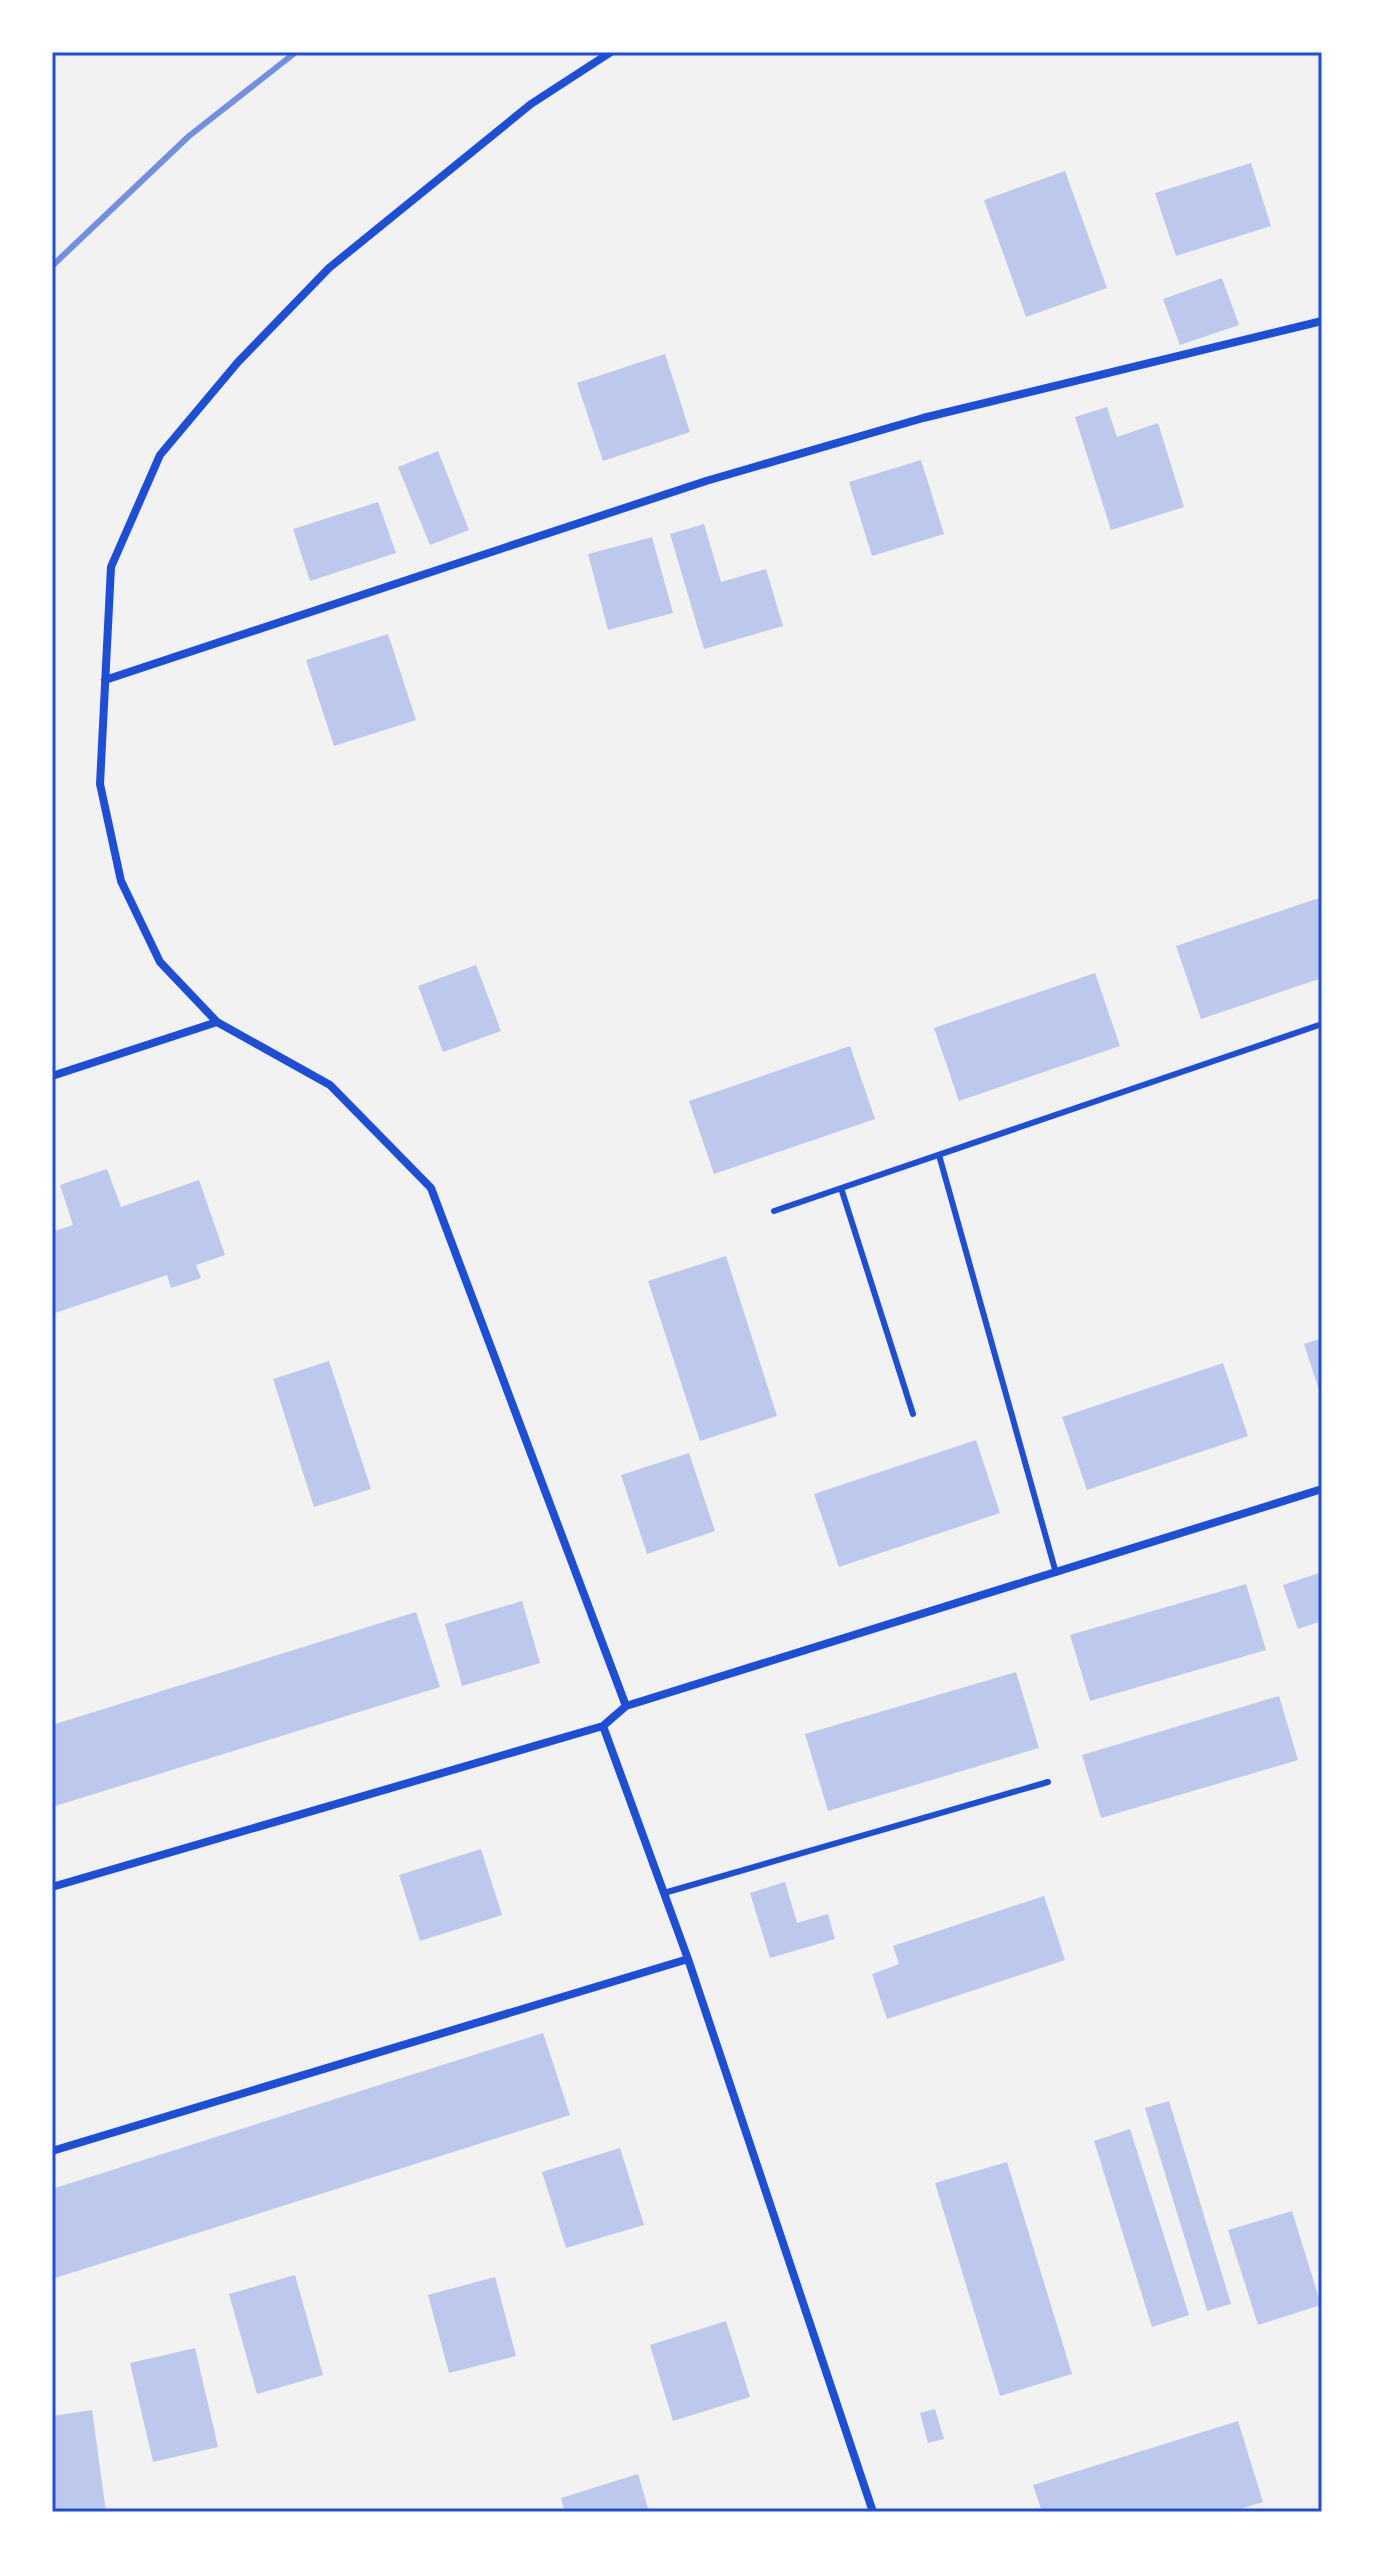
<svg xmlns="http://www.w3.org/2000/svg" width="1374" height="2564" font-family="Commissioner,sans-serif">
  <rect width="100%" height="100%" fill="#f2f2f2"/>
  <path fill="#bdc9ec" d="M1251 163 1271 226 1176 256 1155 193Z
    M1065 171 1107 288 1026 317 984 200Z
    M1222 278 1239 325 1180 345 1163 299Z
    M665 354 690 432 603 461 577 383Z
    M1107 407 1117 437 1158 423 1184 507 1111 530 1075 417Z
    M438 451 469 530 430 545 398 467Z
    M921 460 944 534 872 556 849 482Z
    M378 502 396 553 310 581 293 529Z
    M704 524 721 582 766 569 783 626 704 649 670 534Z
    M652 537 673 613 608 630 588 554Z
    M388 634 416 720 334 746 306 660Z
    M1322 897V978L1201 1019 1176 946Z
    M476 965 501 1031 443 1052 418 986Z
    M1095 973 1120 1046 959 1101 934 1028Z
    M850 1046 875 1119 714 1174 689 1101Z
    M107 1169 121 1207 199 1180 225 1255 196 1265 201 1278 171 1288 167 1275 52 1314V1232L73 1225 60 1185Z
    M726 1256 777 1416 700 1441 648 1281Z
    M1322 1338V1396H1321L1304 1344Z
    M329 1361 371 1489 314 1507 273 1379Z
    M1223 1363 1248 1436 1087 1490 1062 1417Z
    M976 1440 1000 1513 839 1567 814 1494Z
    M689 1453 715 1531 647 1554 621 1475Z
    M1322 1572V1621L1298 1629 1283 1585Z
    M1246 1584 1266 1650 1090 1701 1070 1635Z
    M522 1601 540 1663 462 1686 445 1624Z
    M416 1612 440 1687 52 1807V1725Z
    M1016 1672 1039 1748 828 1811 805 1734Z
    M1279 1696 1298 1760 1101 1818 1082 1755Z
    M481 1849 502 1915 420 1941 399 1875Z
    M785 1882 797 1923 828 1914 835 1939 770 1958 750 1893Z
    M1044 1896 1065 1960 887 2019 872 1974 899 1964 893 1946Z
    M543 2033 570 2115 52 2279V2189Z
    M1169 2101 1231 2304 1207 2311 1145 2108Z
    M1130 2129 1189 2315 1152 2327 1094 2141Z
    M620 2148 644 2225 566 2248 542 2172Z
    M1007 2162 1072 2374 1000 2396 935 2183Z
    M1292 2211 1321 2305 1258 2325 1228 2230Z
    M295 2275 323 2375 257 2394 229 2294Z
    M495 2277 516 2356 449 2373 428 2295Z
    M726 2321 750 2397 673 2421 650 2345Z
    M195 2348 218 2447 153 2462 130 2363Z
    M935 2409 944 2439 928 2443 920 2413Z
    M92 2410 106 2512H52V2416Z
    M1238 2421 1263 2502 1230 2512H1042L1033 2485Z
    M638 2474 649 2512H565L561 2498Z"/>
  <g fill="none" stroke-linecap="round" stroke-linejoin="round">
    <path stroke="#1d4ed8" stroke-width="6" d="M939 1155 1056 1573
      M841 1188 913 1414
      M774 1211 1322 1024
      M664 1893 1048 1782"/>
    <path stroke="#1d4ed8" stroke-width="8" d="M611 52 531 104 329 268 238 362 160 455 111 567 100 784 121 881 160 962 217 1022 330 1085 431 1188 626 1706 603 1726 688 1959 873 2512
      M105 680 706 481 923 418 1322 321
      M52 1076 217 1022
      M626 1706 1322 1489
      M52 1887 603 1726
      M52 2151 688 1959"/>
    <path stroke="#7290e2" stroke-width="6" d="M52 266 189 136 296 52"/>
  </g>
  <rect width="1374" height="2564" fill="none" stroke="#ffffff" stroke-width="108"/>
  <rect x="54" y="54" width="1266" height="2456" fill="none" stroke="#1d4ed8" stroke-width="3"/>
</svg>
